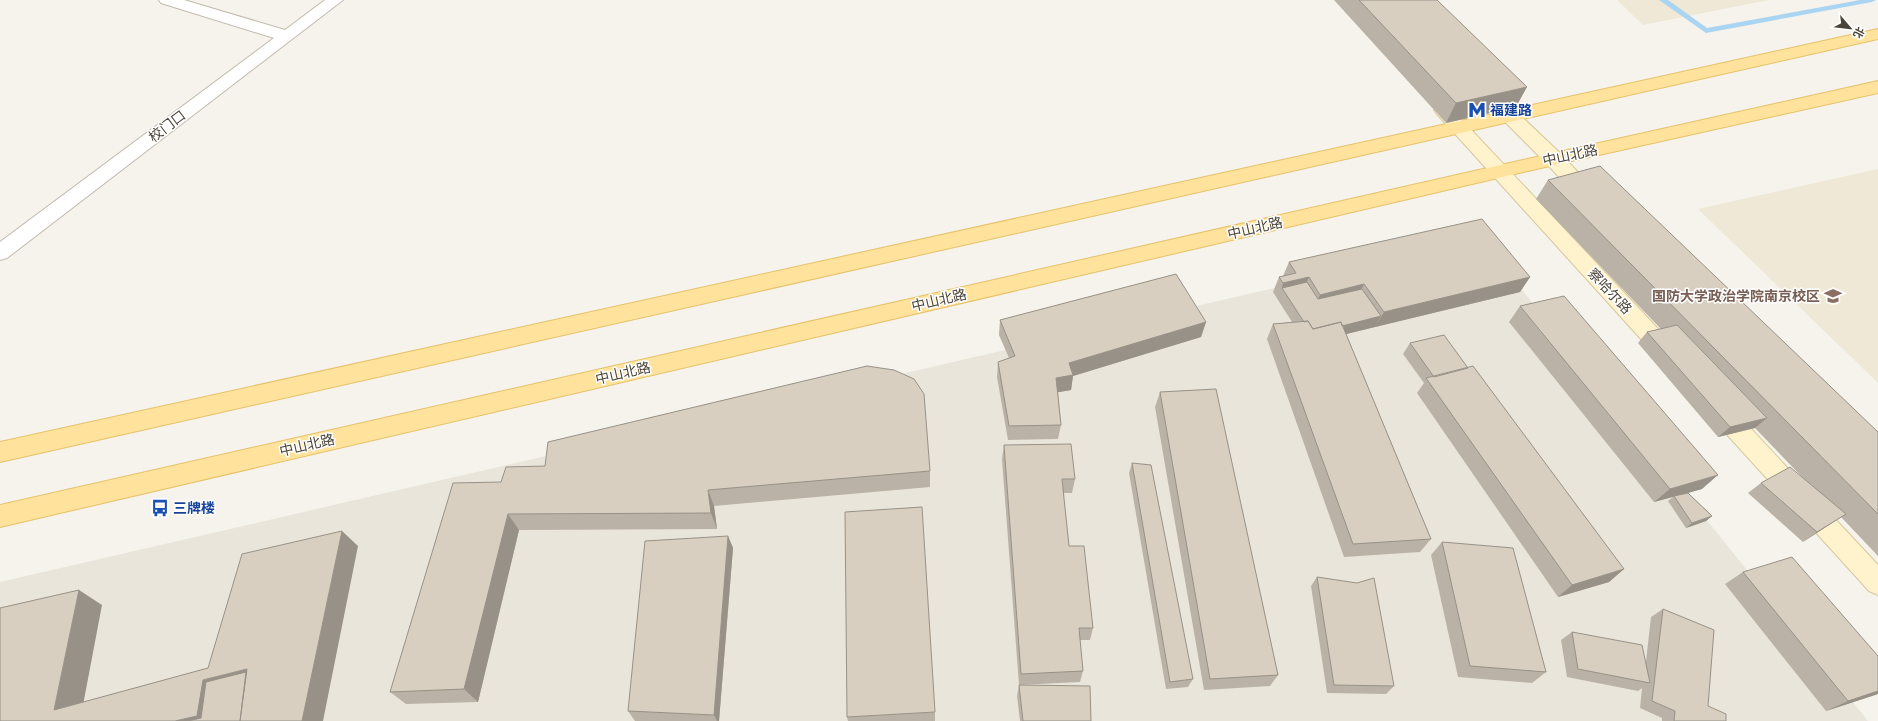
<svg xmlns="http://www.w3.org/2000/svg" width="1878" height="721" font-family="Helvetica,'Noto Sans SC',sans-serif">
  <rect width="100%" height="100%" fill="#f6f3ec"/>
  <path fill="#eae5da" d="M1482 240 1868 721H0V582Z"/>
  <path fill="#efe8d6" d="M1617 0H1769L1643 25Z
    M1878 169V383L1698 209Z"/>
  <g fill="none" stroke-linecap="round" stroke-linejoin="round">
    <path fill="#a9d4f2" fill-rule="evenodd" d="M1659 0H1668L1707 28 1860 0H1876L1872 2 1706 33Z"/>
    <g stroke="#c2bbae" stroke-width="2">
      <path id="street" d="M159 0H184L285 30 325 0H343L7 258 0 260V242L274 38 161 3Z"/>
    </g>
    <g stroke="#d6c79b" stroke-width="2">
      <path id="secondary" d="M1481 82 1487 84 1561 154 1596 192 1599 197 1596 202 1589 204 1582 202 1547 164 1475 92 1472 88 1475 84Z
        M1443 104 1449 106 1676 348 1679 354 1676 360 1668 363 1660 360 1437 114 1434 110 1437 106Z
        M1719 401 1727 403 1878 565V595L1869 591 1711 417 1708 410 1711 403Z"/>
    </g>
    <g stroke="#e6c16a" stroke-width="2">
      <path id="primary" d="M1878 29V39L0 462V442Z
        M1878 81V93L1554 165 0 527V505L1554 153Z"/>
    </g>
    <use href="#street" fill="#fff" fill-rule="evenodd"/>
    <use href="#secondary" fill="#fff3cd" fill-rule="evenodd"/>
    <use href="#primary" fill="#ffe39c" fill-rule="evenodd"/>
  </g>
  <path fill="#bab2a6" d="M1334 0H1437L1516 107 1446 123Z
    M1548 180 1878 432V556L1841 517 1803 542 1748 493 1761 483 1804 479 1755 428 1718 437 1638 343 1647 332 1661 329 1536 199Z
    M1289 262 1530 277 1520 292 1346 334 1431 539 1420 552 1344 557 1267 339 1273 324 1292 322 1273 292 1279 277 1283 276Z
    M1520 306 1702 489 1688 493 1712 516 1706 521 1686 528 1668 501 1673 497 1654 502 1509 322Z
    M1000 320 1206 322 1201 337 1073 376 1071 390 1058 392 1061 425 1058 439 1008 440 997 377 998 362 1009 358 999 335Z
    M1410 343 1468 368 1624 569 1609 582 1558 597 1417 393 1424 383 1403 354Z
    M1160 392 1278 675 1270 686 1204 690 1155 407Z
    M1004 445 1075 479 1072 493H1063L1069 546 1093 628 1090 640H1080L1083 671 1080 682 1019 685 1002 459Z
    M1132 463 1193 679 1188 687 1166 689 1129 473Z
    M545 466 930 471V487L714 506 717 529 519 530 478 702 406 704 390 692 501 482Z
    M728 536 733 548 719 721H635L628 711Z
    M1442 542 1546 672 1532 683 1458 677 1431 555Z
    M1743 572 1878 694 1826 711 1725 584Z
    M1317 577 1394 686 1386 694 1327 693 1311 586Z
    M1663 609 1708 706 1726 721H1662V718L1640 708 1642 688 1638 691 1567 677 1561 640 1572 632 1646 661 1651 617Z
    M1019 685 1091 721H1020L1017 696Z
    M935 712V721H848L847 717Z"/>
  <path fill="#979187" d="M1527 87 1516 107 1446 123 1456 103Z
    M1309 277 1302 293 1282 288 1283 283Z
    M1530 277 1520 292 1375 327 1384 312Z
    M1364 284 1356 300 1313 310 1320 295Z
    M1381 316 1375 327 1306 344 1311 333Z
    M1206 322 1201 337 1073 376 1071 390 1054 393 1056 378 1069 363Z
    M1767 418 1755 428 1718 437 1730 427Z
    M1718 475 1702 489 1654 502 1670 489Z
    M708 490 714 506 717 529 711 513Z
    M508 514 519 530 478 702 464 689Z
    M1846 514 1832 523 1803 542 1817 532Z
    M1712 516 1706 521 1686 528 1692 523Z
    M342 531 358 546 323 721H302Z
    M728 536 733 548 719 721H717L714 715Z
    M1624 569 1609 582 1558 597 1572 585Z
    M79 590 102 605 80 721 54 710Z
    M247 669 267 682 220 721H175L203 680Z
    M1878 691V694L1826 711 1848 701Z"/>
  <path fill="#d8cfc1" stroke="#979187" d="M1359 0H1437L1527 87 1456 103Z
    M1600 166 1878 432V514L1548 180Z
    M1482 219 1530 277 1384 312 1364 284 1320 295 1309 277 1283 283 1279 277 1296 273 1289 262Z
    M1176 274 1206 322 1069 363 1073 375 1056 378 1061 425 1009 426 998 362 1015 356 1000 320Z
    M1307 282 1318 299 1362 289 1381 316 1342 326 1341 322 1313 329 1308 321 1304 322 1282 288Z
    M1564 296 1718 475 1670 489 1520 306Z
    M1308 321 1313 329 1341 322 1431 539 1353 544 1273 324Z
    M1677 325 1767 418 1730 427 1647 332Z
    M1444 335 1468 368 1434 377 1410 343Z
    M867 366 894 370 914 379 924 394 930 471 708 490 711 513 508 514 464 689 390 692 453 483 501 482 506 467 545 466 548 442Z
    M1473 366 1624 569 1572 585 1426 378Z
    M1216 389 1278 675 1210 679 1160 392Z
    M1071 444 1075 479H1062L1069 546H1084L1093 628H1079L1083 671 1021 674 1004 445Z
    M1132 463 1151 465 1193 679 1170 682Z
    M1790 467 1846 514 1817 532 1761 483Z
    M1688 493 1712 516 1692 523 1674 496Z
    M922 507 935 712 847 717 845 512Z
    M342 531 302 721H240L247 669 203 680 197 716 175 721H0V608L79 590 54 710 208 668 242 554Z
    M728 536 714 715 628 711 645 541Z
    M1442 542 1513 548 1546 672 1470 666Z
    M1792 557 1878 656V691L1848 701 1743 572Z
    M1317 577 1357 583 1374 578 1394 686 1334 685Z
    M1663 609 1714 630 1708 706 1726 714V721H1674L1675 711 1652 701Z
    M1572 632 1642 645 1650 683 1578 669Z
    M246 672 240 721H188L201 718 206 682Z
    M1019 685 1090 686 1091 721H1023Z"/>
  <defs>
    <g id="metro-bare" transform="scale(1.38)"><path d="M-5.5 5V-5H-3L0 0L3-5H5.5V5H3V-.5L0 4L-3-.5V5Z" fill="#1a4fb4" stroke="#fff" stroke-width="2.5" paint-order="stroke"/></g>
    <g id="university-bare" transform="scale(1.38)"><path d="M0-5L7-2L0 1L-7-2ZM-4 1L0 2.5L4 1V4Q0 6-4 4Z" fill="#8d6e63" stroke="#fff" stroke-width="2.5" paint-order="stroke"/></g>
    <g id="bus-bare" transform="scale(1.38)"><path d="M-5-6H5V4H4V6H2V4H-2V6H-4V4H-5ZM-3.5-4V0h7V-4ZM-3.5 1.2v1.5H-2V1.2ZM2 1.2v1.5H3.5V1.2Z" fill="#1a4fb4" stroke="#fff" stroke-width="2.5" paint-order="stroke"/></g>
  </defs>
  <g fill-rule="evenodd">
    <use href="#metro-bare" x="1477" y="110"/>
    <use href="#university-bare" x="1833" y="296"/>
    <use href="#bus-bare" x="160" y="508"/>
  </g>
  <g text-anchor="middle" stroke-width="3" stroke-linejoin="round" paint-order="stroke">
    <g font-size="14" font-weight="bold" fill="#164399" stroke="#fff" text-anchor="start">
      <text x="1490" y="115">福建路</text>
      <text x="173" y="513">三牌楼</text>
    </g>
    <g font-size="14" fill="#4b4439" stroke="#fff">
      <text transform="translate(167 126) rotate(-37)" y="5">校门口</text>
      <text transform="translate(1570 155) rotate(-12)" y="5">中山北路</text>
      <text transform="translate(1255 228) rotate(-13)" y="5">中山北路</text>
      <text transform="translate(1610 291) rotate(47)" y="5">察哈尔路</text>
      <text transform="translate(939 300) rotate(-13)" y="5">中山北路</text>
      <text transform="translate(623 373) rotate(-13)" y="5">中山北路</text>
      <text transform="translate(307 445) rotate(-13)" y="5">中山北路</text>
    </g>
    <g font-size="14" font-weight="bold" fill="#785e54" stroke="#fff" text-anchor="end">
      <text x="1820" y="301">国防大学政治学院南京校区</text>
    </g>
  </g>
  <g transform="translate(1850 28) rotate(118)" stroke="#ffffff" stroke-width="3" paint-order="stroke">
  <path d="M0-3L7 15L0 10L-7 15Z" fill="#4b4439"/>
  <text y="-6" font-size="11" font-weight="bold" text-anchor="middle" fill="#4b4439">北</text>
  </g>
</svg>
